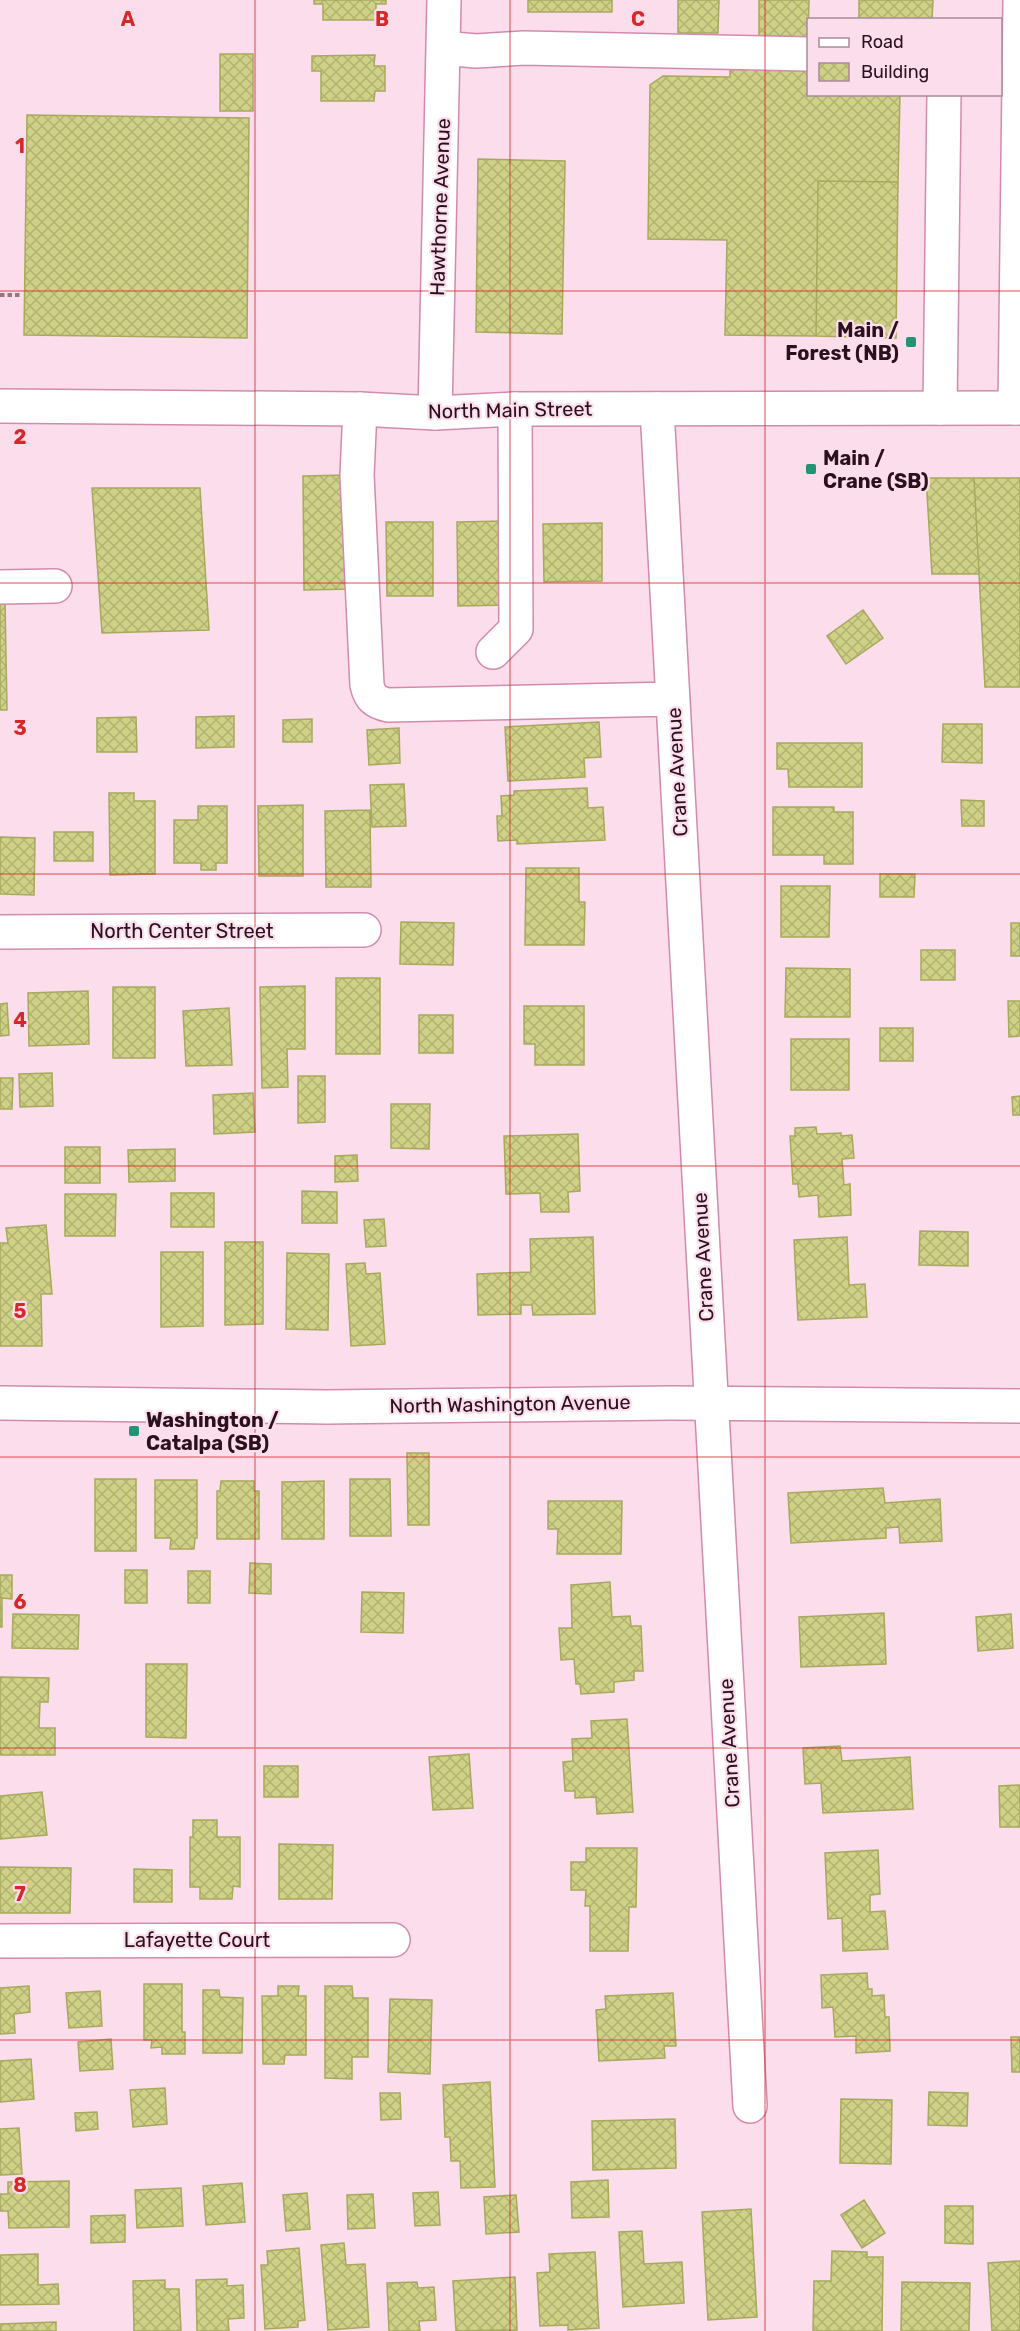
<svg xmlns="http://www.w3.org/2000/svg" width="1020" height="2331" font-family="Rubik,sans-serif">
  <defs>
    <pattern id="building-cross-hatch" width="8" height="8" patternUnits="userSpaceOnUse" patternTransform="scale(1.5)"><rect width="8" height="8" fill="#cfd186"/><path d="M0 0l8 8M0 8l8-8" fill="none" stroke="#b2b273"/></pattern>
  </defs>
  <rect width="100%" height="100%" fill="#fcddeb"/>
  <path fill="url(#building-cross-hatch)" stroke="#a7a95f" stroke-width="1.5" d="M314 0H386V4H376V20H323V4H314Z
    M528 0H612V12H528Z
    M678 0H719L718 33H678Z
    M759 0H809L808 37 759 36Z
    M859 0H933L932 20H859Z
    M220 54H253V111H220Z
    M375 55 374 66H385V91H375L374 101H321V71H312V56Z
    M730 66 808 68V94H900L898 182 818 181 816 336 725 335 727 240 648 239 650 85 663 76 730 77Z
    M27 115 249 118 247 338 24 335Z
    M478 159 565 161 562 334 476 332Z
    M818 181 898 182 896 338 816 336Z
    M348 475 350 589 304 590 303 476Z
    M926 478H974L979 574H932Z
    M974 478H1020V687H985Z
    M92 488H200L209 630 102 633Z
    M506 521 507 605 458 606 457 522Z
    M386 522H433V596H387Z
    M602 523V581L544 582 543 524Z
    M0 602H5L7 710H0Z
    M863 610 883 638 846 664 827 636Z
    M234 716V747L196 748V717Z
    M136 717 137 752H97V718Z
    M312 719V742H283V720Z
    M599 722 601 757 584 758 585 777 508 781 505 727Z
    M943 724H982V763L942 762Z
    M399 728 400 763 369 765 367 730Z
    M777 743H862V787H789L788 769H777Z
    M404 784 406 826 372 827 370 785Z
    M587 788 588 808 603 807 605 840 517 844V840L498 841 497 816H502L501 796 514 795V791Z
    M109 793H134V801H155V874L110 875Z
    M961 800 984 801V826H962Z
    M303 805V876H259L258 806Z
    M198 806H227V863H216V870H201V863H174V820H198Z
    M773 807H834V812H853V864H824V855H773Z
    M370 810 371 887H326L325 811Z
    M54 832H93V861H54Z
    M0 837 35 838 34 895 0 894Z
    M526 868H579V902H585L584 945H525Z
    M880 874H915L914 897H880Z
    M781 886H830L829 937H781Z
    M401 922 454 923 453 965 400 964Z
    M1011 923H1020V956H1011Z
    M921 950H955V980H921Z
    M786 968 850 969V1017H785Z
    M336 978H380V1054H336Z
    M305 986V1049H287L288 1087 262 1088 260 987Z
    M113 987H155V1058H113Z
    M88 991 89 1044 29 1046 28 993Z
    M1008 1001H1020V1036L1009 1037Z
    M7 1003 9 1035 0 1036V1004Z
    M524 1006H584V1065H535V1044H524Z
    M229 1008 232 1065 186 1066 183 1011Z
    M419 1015H453V1053H419Z
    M880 1028H913V1061H880Z
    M791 1039H849V1090H791Z
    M52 1073 53 1106 20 1107 19 1074Z
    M298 1076H325V1122L298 1123Z
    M0 1078H13L12 1109H0Z
    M253 1093 255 1132 214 1134 213 1095Z
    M1020 1096V1115H1013L1012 1097Z
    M391 1104H430L429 1149 391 1148Z
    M816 1127 817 1134 841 1133V1136L852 1135 854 1158 842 1159 844 1185 850 1184 851 1215 819 1217 818 1195 799 1197 798 1184H793L790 1136H795V1128Z
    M578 1134 580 1191 568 1192 569 1212H541L540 1193 506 1194 504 1136Z
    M65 1147H100V1183H65Z
    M175 1149V1181L129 1182 128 1150Z
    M357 1155 358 1181 335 1182V1156Z
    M302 1191 337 1192V1223H302Z
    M171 1193H214V1227H171Z
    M65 1194H116L115 1236H65Z
    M384 1219 386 1246 366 1247 364 1220Z
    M46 1225 52 1294H41L42 1346H0V1243H8L6 1228Z
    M920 1231 968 1232V1266L919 1265Z
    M593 1237 595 1314 533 1315 532 1305H521V1314L478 1315 477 1274 531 1272 530 1239Z
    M847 1237 849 1285 865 1284 867 1317 798 1320 794 1240Z
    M225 1242H263V1324L225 1325Z
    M161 1252H203V1326L161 1327Z
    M287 1253 329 1254 328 1330 286 1329Z
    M365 1263 366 1274 380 1273 385 1344 351 1346 346 1264Z
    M407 1453H429V1525H408Z
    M95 1479H136V1551H95Z
    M350 1479H390L391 1536H350Z
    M155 1480H197V1538H195L194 1549H170L171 1538H155Z
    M221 1481H254V1491H259V1539H217V1491H220Z
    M324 1481V1539H282V1482Z
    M883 1488 885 1503 940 1499 942 1541 900 1543 899 1527 886 1528V1538L791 1543 788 1493Z
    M548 1501H622L621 1554H557L558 1529H548Z
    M250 1563 271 1564V1594L249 1593Z
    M125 1570H147V1603H125Z
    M188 1571H210V1603H188Z
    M0 1575H12V1599L2 1598V1627H0Z
    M610 1582 612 1617 630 1616 631 1626H641L643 1671H634V1680L614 1682V1692L581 1694 580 1684H576L574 1659 561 1660 559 1628H572L571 1585Z
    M362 1592 404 1593 403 1633 361 1632Z
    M884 1613 886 1664 801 1667 799 1617Z
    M13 1614 79 1615 78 1649 12 1648Z
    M1011 1614 1013 1648 978 1651 976 1617Z
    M146 1664H187L186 1738 146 1737Z
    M0 1677 49 1678 48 1702H40L39 1728H55V1755H0Z
    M627 1719 633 1812 597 1814 596 1797 575 1798V1791H565L563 1762 573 1761 572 1739 592 1738 591 1721Z
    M840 1746 842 1761 910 1757 913 1809 823 1813 821 1783 805 1784 803 1748Z
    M469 1754 473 1808 433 1810 429 1757Z
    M264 1766H298V1797H264Z
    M1020 1785V1827H1000L999 1786Z
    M42 1792 47 1835 0 1839V1796Z
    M193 1820H217V1837H240V1887L233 1886 232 1899H200V1887H190V1837H193Z
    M279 1844 333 1845 332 1899H279Z
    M586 1848H637L636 1907H629L628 1951H590V1906H585L586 1890H571V1862H586Z
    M878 1850 880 1894 870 1895V1912L885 1911 888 1949 843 1951 842 1918 828 1919 825 1853Z
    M0 1867 71 1868 70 1913H0Z
    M134 1869 172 1870V1902H134Z
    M867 1973 868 1989H872V1996L884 1995 885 2017H889L890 2051 856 2053V2036L835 2037 833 2007 822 2008 821 1975Z
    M144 1984H182V2032H185V2054H162V2047L151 2048 152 2040H144Z
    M29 1986 30 2012 14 2014 15 2033 0 2034V1988Z
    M278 1986H299L298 1996H306V2055H285L284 2064H263L262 1996H278Z
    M325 1986H352L353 1998H368V2057H352V2079L325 2078Z
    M203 1990H219L220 1997 243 1998 242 2053H203Z
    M100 1991 102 2026 69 2028 66 1993Z
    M673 1993 676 2046H664L665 2058 599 2061 596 2010 606 2009 605 1996Z
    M390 1999 432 2000 430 2074 388 2072Z
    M1011 2037H1020V2072H1012Z
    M111 2039 113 2069 80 2071 78 2042Z
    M31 2059 34 2099 0 2102V2061Z
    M490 2082 495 2187 461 2188 460 2161H451L450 2137H445L443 2085Z
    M165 2088 167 2124 133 2127 130 2090Z
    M929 2092 968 2093 967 2126 928 2125Z
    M380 2093H400L401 2119 381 2120Z
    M841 2099 892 2100 891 2164 840 2163Z
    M97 2112 98 2129 76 2131 75 2113Z
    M675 2119 676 2168 593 2170 592 2121Z
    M19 2128 22 2174 0 2175V2129Z
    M608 2180 609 2217 572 2218 571 2182Z
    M69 2181V2227L9 2228 8 2211H0V2194H8V2182Z
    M242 2183 245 2222 206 2225 203 2186Z
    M181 2188 183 2226 137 2228 135 2190Z
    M438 2192 440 2225 415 2226 413 2193Z
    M307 2193 310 2229 286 2231 283 2195Z
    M373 2194 375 2228 348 2229 347 2195Z
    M516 2195 519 2232 486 2234 484 2197Z
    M864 2200 885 2233 862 2248 841 2215Z
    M945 2206H973V2244L945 2243Z
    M751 2209 757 2317 708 2320 702 2212Z
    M125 2215V2242L91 2243V2216Z
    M642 2231 644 2264 682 2262 684 2303 623 2307 619 2232Z
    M344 2243 346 2265 365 2264 369 2327 328 2330 321 2245Z
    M299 2248 305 2320 298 2321V2327L265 2329 261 2265H268L267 2251Z
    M832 2251 867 2252V2257H883L882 2331H813L814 2281H831Z
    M595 2252 599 2328 568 2330V2325L540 2326 537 2273 550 2272 549 2254Z
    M38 2254V2285L58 2284 59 2304 0 2305V2255Z
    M1020 2261V2331H992L988 2263Z
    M515 2277 517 2330 456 2331 453 2281Z
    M227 2279V2286L243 2285 244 2318 228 2319 229 2331H197L196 2280Z
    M165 2280V2289H179L181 2331H134L133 2281Z
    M417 2282 418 2288 434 2287 436 2320 419 2321 420 2331H389L387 2283Z
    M902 2282 970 2283 969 2331H901Z
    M56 2322V2331H0V2324Z"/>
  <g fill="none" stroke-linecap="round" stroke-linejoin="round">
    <g stroke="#d28bad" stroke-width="36">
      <path id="minor" d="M443 48 476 51 524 48 808 54
        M940 408 944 94
        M1015 408 1020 0
        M360 409 357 475 367 685C370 698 375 702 388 705L673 699
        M657 409 750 2106
        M435 413 444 0
        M0 587 55 586
        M493 652 516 629 515 409
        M0 932 364 930
        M0 1403 327 1407 670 1403 1020 1406
        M0 1941 393 1940"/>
    </g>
    <g stroke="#d28bad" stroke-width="36">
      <path id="major" d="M0 406 360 409 435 413 515 409 1020 408"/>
    </g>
    <path stroke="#947785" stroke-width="4" stroke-dasharray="4.5 3" stroke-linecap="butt" d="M0 295H22"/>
    <use href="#minor" stroke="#fff" stroke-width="33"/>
    <use href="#major" stroke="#fff" stroke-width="33"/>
  </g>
  <path fill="none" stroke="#d62828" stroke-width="1.5" stroke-opacity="0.55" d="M255 0V2331M510 0V2331M765 0V2331M0 291H1020M0 583H1020M0 874H1020M0 1166H1020M0 1457H1020M0 1748H1020M0 2040H1020"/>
  <g fill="#249375" stroke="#fcddeb" stroke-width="2">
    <rect x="905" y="336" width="12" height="12" rx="3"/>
    <rect x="805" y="463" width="12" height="12" rx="3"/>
    <rect x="128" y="1425" width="12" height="12" rx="3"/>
  </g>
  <g text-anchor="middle" stroke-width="4.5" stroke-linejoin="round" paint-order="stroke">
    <g font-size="20" fill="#2b101e" stroke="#fcddeb">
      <text transform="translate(440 207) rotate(-88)" y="7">Hawthorne Avenue</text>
      <text transform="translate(510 410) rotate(-1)" y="7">North Main Street</text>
      <text transform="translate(677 772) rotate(-93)" y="7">Crane Avenue</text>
      <text x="182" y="938">North Center Street</text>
      <text transform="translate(703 1257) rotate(-93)" y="7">Crane Avenue</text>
      <text transform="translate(510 1404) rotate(-1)" y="7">North Washington Avenue</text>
      <text transform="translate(729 1743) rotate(-93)" y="7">Crane Avenue</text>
      <text x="197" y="1947">Lafayette Court</text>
    </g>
    <g font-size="20" font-weight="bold" fill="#2b101e" stroke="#fcddeb" text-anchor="start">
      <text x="899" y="337" text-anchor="end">Main /<tspan x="899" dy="23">Forest (NB)</tspan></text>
      <text x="823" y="465">Main /<tspan x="823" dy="23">Crane (SB)</tspan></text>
      <text x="146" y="1427">Washington /<tspan x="146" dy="23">Catalpa (SB)</tspan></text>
    </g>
  </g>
  <g font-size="20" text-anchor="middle" font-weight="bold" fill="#d62828" stroke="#fcddeb" stroke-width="4.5" stroke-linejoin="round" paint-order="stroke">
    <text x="128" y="26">A</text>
    <text x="382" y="26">B</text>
    <text x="638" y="26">C</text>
    <text x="20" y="153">1</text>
    <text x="20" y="444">2</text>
    <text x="20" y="735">3</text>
    <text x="20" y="1027">4</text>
    <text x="20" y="1318">5</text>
    <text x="20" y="1609">6</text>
    <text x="20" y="1901">7</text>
    <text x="20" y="2192">8</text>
  </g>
  <rect x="807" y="18" width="195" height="78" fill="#fcddeb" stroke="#a88b99" stroke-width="1.5"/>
  <rect x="819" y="38" width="30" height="9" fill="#ffffff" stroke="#a88b99" stroke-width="1.5"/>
  <text x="861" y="48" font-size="18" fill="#2b101e">Road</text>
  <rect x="819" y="63" width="30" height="18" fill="url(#building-cross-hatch)" stroke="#a88b99" stroke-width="1.5"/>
  <text x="861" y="78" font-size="18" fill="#2b101e">Building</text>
</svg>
